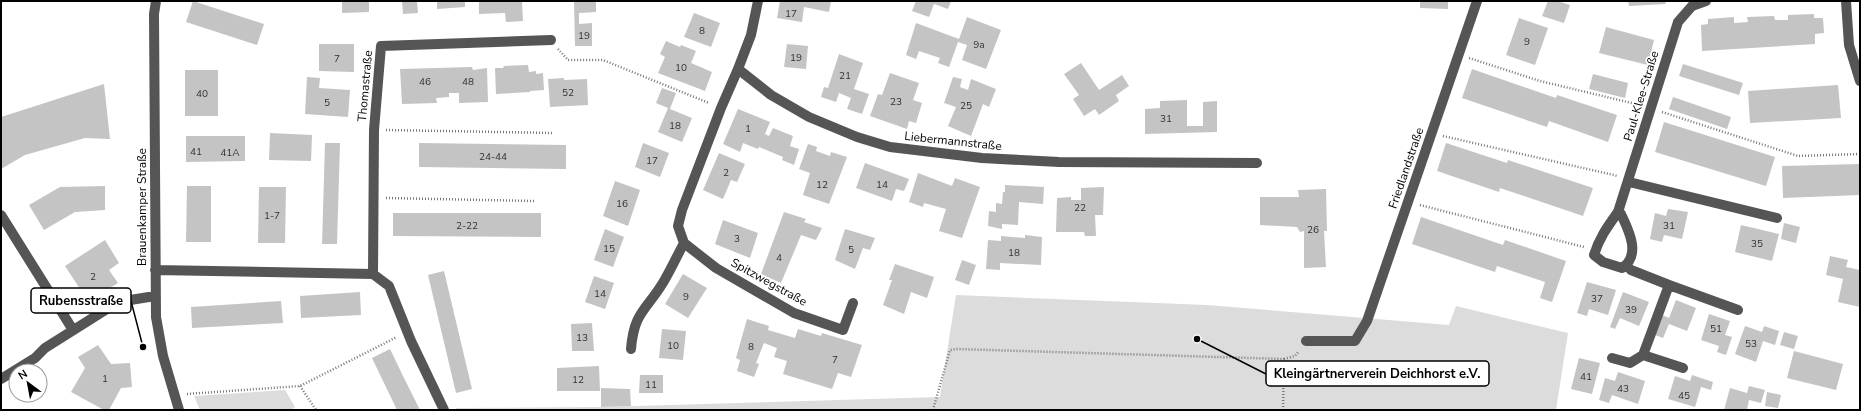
<svg xmlns="http://www.w3.org/2000/svg" width="1861" height="411" font-family="'Nunito Sans',sans-serif">
  <rect width="100%" height="100%" fill="#fff"/>
  <path fill="#dcdcdc" d="M956 295 1207 305 1449 325 1456 306 1568 333 1556 410H457L456 408 601 407 940 397Z
    M285 390 295 407 291 410H200L194 396Z"/>
  <path fill="#c4c4c4" d="M193 1 264 24 257 45 186 22Z
    M342 1H369V12L342 13Z
    M402 1H417L418 13 403 14Z
    M437 1H465V7L437 9Z
    M479 1H522L523 21 506 22 505 13 479 14Z
    M574 1H596V12L579 13V24L592 23V46H575Z
    M780 1H831L829 12 804 7 802 22 777 18Z
    M916 1H951L948 9 934 4 929 17 912 11Z
    M1420 1H1448V9L1420 8Z
    M1548 1H1557L1570 5 1564 23 1542 16Z
    M1628 1H1665L1666 4 1629 6Z
    M694 13 720 23 711 47 684 37Z
    M1814 14V18H1823L1824 33 1815 34V44L1702 51 1701 25 1708 24V19L1734 17V23L1748 22 1747 17 1774 16 1775 20H1788V15Z
    M967 17 1001 30 986 69 962 60 967 45 958 42 949 67 938 63 940 58 919 51 916 59 906 55 916 23 959 39Z
    M1519 18 1548 28 1535 65 1506 55Z
    M1606 27 1654 40 1648 65 1599 53Z
    M666 41 680 47 681 45 696 51 691 63 712 72 705 91 658 73 665 57 660 54Z
    M319 44H354V72L319 71Z
    M787 44 808 46 806 69 784 67Z
    M839 54 863 63 854 89 869 94 862 114 847 109 851 98 839 93 836 102 821 97 824 87 828 88Z
    M1081 63 1099 90 1122 75 1129 86 1116 95 1119 101 1099 115 1095 109 1084 116 1073 99 1079 95 1064 74Z
    M1683 64 1743 83 1739 95 1679 76Z
    M528 65 529 72 536 71V74L543 73 544 90 530 91V92L496 94 495 68H503L504 66Z
    M472 67 473 70 487 68 488 102 459 103V93H449V97L436 98 437 103 402 104 400 69Z
    M1472 69 1556 98 1557 95 1617 115 1608 142 1549 121 1547 127 1462 98Z
    M185 70H218V116H185Z
    M890 73 919 83 913 100 922 103 916 123 909 121 907 129 870 116 878 94 882 95Z
    M1593 74 1628 83 1625 98 1589 89Z
    M307 77 320 78 319 88 350 90 348 117 305 114Z
    M953 77 962 79 960 87 968 90 971 79 996 89 989 107 983 104 971 136 948 126 956 107 944 103Z
    M564 78V80L587 79 588 105 550 107 548 79Z
    M104 84 110 139 85 138 25 155 1 169V117Z
    M1838 85 1841 118 1750 123 1748 91Z
    M662 88 676 93 670 109 692 118 682 142 658 132 668 108 656 103Z
    M1673 97 1731 117 1727 129 1669 109Z
    M1187 100V126H1203V102L1217 101V132L1145 134V109L1160 108V101Z
    M738 109 770 122 765 134 769 136 773 128 793 136 790 146 799 149 794 165 782 160 783 157 759 147 758 149 743 143 740 152 723 144Z
    M1664 122 1775 157 1766 186 1655 152Z
    M270 133 312 135 311 161 269 160Z
    M186 136H245V161L186 162Z
    M325 143H340L337 244H322Z
    M419 143 566 145V169L419 167Z
    M643 143 669 153 660 177 635 167Z
    M1446 143 1507 163 1508 160 1593 188 1583 216 1500 188 1499 192 1437 171Z
    M808 144 817 147 816 151 830 156 831 152 847 157 829 204 803 195 810 173 799 169Z
    M719 153 745 164 737 182 731 180 723 199 703 190Z
    M865 163 909 179 904 191 896 189 892 201 856 188Z
    M1860 164V195L1783 198 1782 166Z
    M918 173 952 186 955 178 980 187 962 238 939 231 946 209 924 203 923 207 909 202Z
    M615 181 640 190 628 226 603 216Z
    M1005 185 1044 187 1043 204 1019 202 1018 225 1002 224V229L988 226 989 211 996 212V203L1002 204 1003 192H1005Z
    M105 186V210L75 212 44 230 29 205 60 187Z
    M187 186H211V242H186Z
    M259 187H286L285 243H258Z
    M1104 187 1103 215H1095L1096 236H1085L1084 232H1056L1057 198 1071 197V200H1081V188Z
    M1326 189 1327 231H1324L1326 267 1304 268V231L1300 232 1297 227 1260 225V197H1299L1298 190Z
    M1668 209 1688 212 1682 239 1664 235 1662 242 1650 239 1655 213 1666 216Z
    M784 212 806 219 804 222 822 228 816 240 801 235 781 283 761 274Z
    M393 213H541V237L393 236Z
    M1421 217 1503 245 1505 240 1566 261 1552 302 1540 298 1545 282 1497 266 1495 272 1412 244Z
    M723 220 758 233 750 258 715 244Z
    M1784 223 1800 227 1796 243 1781 239Z
    M1741 225 1779 234 1772 261 1735 252Z
    M605 229 624 237 613 267 594 260Z
    M845 229 875 238 870 250 863 248 855 269 835 260Z
    M1025 235 1042 237 1041 265 1000 263V270L986 269 988 240 1001 241V236L1025 238Z
    M105 240 119 263 109 270 118 283 88 301 65 266Z
    M1830 256 1848 260 1846 267 1860 270V307L1838 302 1843 279 1826 275Z
    M962 260 976 265 969 285 955 280Z
    M895 264 934 277 927 298 911 292 904 314 883 305 892 280H889Z
    M444 271 472 389 456 393 428 275Z
    M683 274 707 288 688 318 665 304Z
    M594 276 614 283 605 309 585 302Z
    M1587 282 1616 290 1608 315 1589 309 1587 316 1577 313Z
    M360 292 361 315 301 318 300 296Z
    M1623 292 1649 302 1639 326 1620 318 1615 329 1610 327Z
    M1676 300 1696 308 1687 331 1669 324 1663 338 1655 335 1662 315 1669 318Z
    M281 301 283 323 192 328 191 307Z
    M1709 314 1730 321 1725 335 1732 337 1726 355 1717 352 1719 346 1701 340Z
    M747 319 769 326 768 330 795 338 798 329 821 336 822 333 862 345 851 377 838 373 832 389 783 374 787 361 774 357 777 348 764 343 756 363 759 364 754 377 737 371 740 360 736 358Z
    M592 323 594 351H572L571 324Z
    M1745 326 1762 332 1764 326 1779 331 1775 345 1763 341 1756 362 1735 354Z
    M662 329 686 331 683 360 659 358Z
    M1784 332 1798 336 1794 349 1780 345Z
    M98 345 111 364 130 363 132 387 121 388 109 410H104L71 392 85 368 78 357Z
    M390 349 403 376 420 410H397L372 358Z
    M1794 351 1843 364 1836 390 1787 378Z
    M1579 358 1600 363 1592 394 1571 389Z
    M599 366 600 391H557V368Z
    M1618 372 1645 381 1638 404 1612 395 1609 403 1599 400 1605 378 1615 381Z
    M640 375H663V393H639Z
    M1692 375 1713 382 1711 390 1701 387 1695 407 1668 399 1675 376 1690 381Z
    M1749 386 1765 390 1761 403 1749 400 1747 410H1724L1730 388 1747 393Z
    M601 388 630 389 631 406 601 407Z
    M1767 392 1781 395 1778 408 1765 406Z"/>
  <g fill="none" stroke-linecap="round" stroke-linejoin="round">
    <path stroke="#777" stroke-width="2.5" stroke-dasharray="1 2" stroke-linecap="butt" d="M558 49 568 60H603L709 103
      M1469 58 1540 81 1640 105
      M1662 112 1798 156 1860 154
      M386 130 554 133
      M1443 136 1618 176
      M386 198 534 201
      M1420 205 1584 247
      M300 386 316 410
      M187 394 300 386 397 337
      M933 410 950 350 956 349 1284 359
      M1283 410 1284 359 1295 356 1299 351"/>
    <path stroke="#555" stroke-width="10" d="M156 1 154 14 156 317 163 356 179 410
      M758 1 751 35 738 69 771 95 809 117 857 137 890 147 982 158 1059 162 1257 163
      M1846 1 1849 45 1860 81
      M738 69 721 108 682 210 678 226 684 243 716 268 794 313 843 330 853 303
      M1629 182 1777 218
      M1618 212 1678 22 1692 6 1706 1
      M1618 212 1621 214C1628 229 1642 255 1622 268L1603 262 1594 255C1599 238 1608 226 1618 212Z
      M1 215 73 330
      M1626 265 1631 270 1669 285 1643 355 1683 368
      M155 270 373 274 389 286 411 341 444 410
      M373 274 374 130 381 46 551 40
      M1669 285 1738 310
      M1306 341H1355L1367 321 1477 1
      M631 349C634 311 647 310 664 281 671 269 677 256 684 243
      M1612 358 1630 363 1643 355
      M1 379 35 358 45 348 118 302 155 296"/>
  </g>
  <g text-anchor="middle" stroke-width="3.5" stroke-linejoin="round" paint-order="stroke">
    <g font-size="10" fill="#313131">
      <text x="791" y="17">17</text>
      <text x="702" y="34">8</text>
      <text x="584" y="39">19</text>
      <text x="1527" y="45">9</text>
      <text x="979" y="48">9a</text>
      <text x="796" y="61">19</text>
      <text x="337" y="62">7</text>
      <text x="681" y="71">10</text>
      <text x="845" y="79">21</text>
      <text x="425" y="85">46</text>
      <text x="468" y="85">48</text>
      <text x="568" y="96">52</text>
      <text x="202" y="97">40</text>
      <text x="896" y="105">23</text>
      <text x="327" y="106">5</text>
      <text x="966" y="109">25</text>
      <text x="1166" y="122">31</text>
      <text x="675" y="129">18</text>
      <text x="748" y="132">1</text>
      <text x="196" y="155">41</text>
      <text x="230" y="156">41A</text>
      <text x="493" y="160">24-44</text>
      <text x="652" y="164">17</text>
      <text x="726" y="176">2</text>
      <text x="822" y="188">12</text>
      <text x="882" y="188">14</text>
      <text x="622" y="207">16</text>
      <text x="1080" y="211">22</text>
      <text x="272" y="219">1-7</text>
      <text x="467" y="229">2-22</text>
      <text x="1669" y="229">31</text>
      <text x="1313" y="233">26</text>
      <text x="737" y="242">3</text>
      <text x="1757" y="247">35</text>
      <text x="609" y="252">15</text>
      <text x="851" y="253">5</text>
      <text x="1014" y="256">18</text>
      <text x="779" y="261">4</text>
      <text x="93" y="280">2</text>
      <text x="600" y="297">14</text>
      <text x="686" y="300">9</text>
      <text x="1597" y="302">37</text>
      <text x="1631" y="313">39</text>
      <text x="1716" y="332">51</text>
      <text x="582" y="341">13</text>
      <text x="1751" y="347">53</text>
      <text x="673" y="349">10</text>
      <text x="751" y="350">8</text>
      <text x="835" y="363">7</text>
      <text x="1586" y="380">41</text>
      <text x="105" y="382">1</text>
      <text x="578" y="383">12</text>
      <text x="651" y="388">11</text>
      <text x="1623" y="392">43</text>
      <text x="1684" y="399">45</text>
    </g>
    <g font-size="12" fill="#000" stroke="#fff">
      <text transform="translate(365 86) rotate(-85)" y="4">Thomastraße</text>
      <text transform="translate(1641 96) rotate(-73)" y="4">Paul-Klee-Straße</text>
      <text transform="translate(953 141) rotate(6)" y="4">Liebermannstraße</text>
      <text transform="translate(1406 168) rotate(-71)" y="4">Friedlandstraße</text>
      <text transform="translate(142 207) rotate(-90)" y="4">Brauenkamper Straße</text>
      <text transform="translate(769 282) rotate(29)" y="4">Spitzwegstraße</text>
    </g>
  </g>
  <path fill="none" stroke="#000" stroke-width="1.5" d="M143 347L131 301M1197 339L1266 374"/>
  <g fill="#000" stroke="#fff" stroke-width="1.5">
    <circle cx="143" cy="347" r="4"/>
    <circle cx="1197" cy="339" r="4"/>
  </g>
  <g fill="#fff" stroke="#000" stroke-width="1.5">
    <rect x="31" y="288" width="100" height="25" rx="4"/>
    <rect x="1266" y="361" width="223" height="25" rx="4"/>
  </g>
  <g font-size="13" text-anchor="middle" font-weight="bold" fill="#000">
    <text x="81" y="305">Rubensstraße</text>
    <text x="1377" y="378">Kleingärtnerverein Deichhorst e.V.</text>
  </g>
  <rect width="1861" height="411" fill="none" stroke="#000000" stroke-width="4"/>
  <g transform="translate(28 383) rotate(328)"><circle r="19" fill="#ffffff" stroke="#999999"/>
  <path d="M0-3L7 15L0 10L-7 15Z" fill="#000000"/>
  <text y="-6" font-size="11" font-weight="bold" text-anchor="middle" fill="#000000">N</text>
  </g>
</svg>
